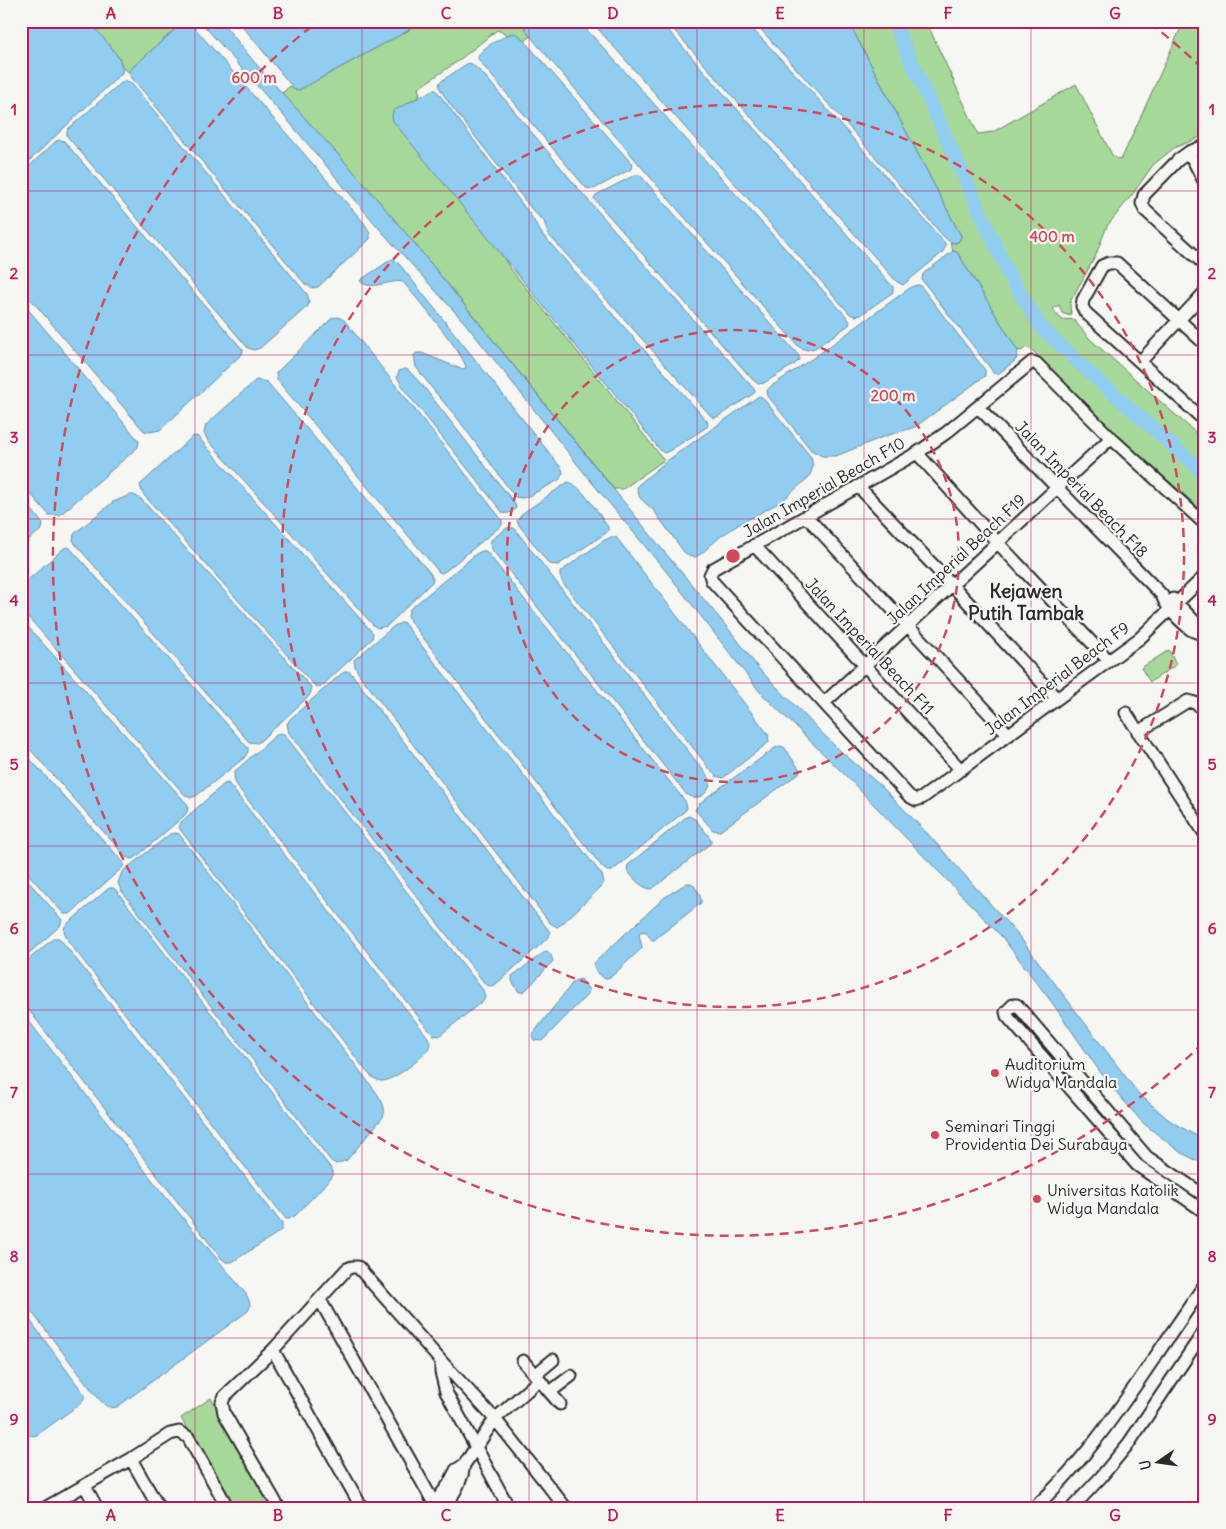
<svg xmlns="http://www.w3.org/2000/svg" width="1226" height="1529" font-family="Delius,sans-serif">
  <rect width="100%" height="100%" fill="#f6f6f2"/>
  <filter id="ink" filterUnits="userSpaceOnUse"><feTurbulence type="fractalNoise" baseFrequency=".02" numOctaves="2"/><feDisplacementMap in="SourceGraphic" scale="10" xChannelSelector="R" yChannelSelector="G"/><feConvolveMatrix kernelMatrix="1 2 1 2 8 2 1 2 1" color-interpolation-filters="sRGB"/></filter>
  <g filter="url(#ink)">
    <path fill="#a6d89a" stroke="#688262" d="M89 21H184L132 68 129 72 123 68 119 58Z
      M420 21H524L525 28 530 36 525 42 519 35 510 34 506 36 502 32 497 30 458 61 420 87 418 89 420 93 418 98 405 104 507 263 509 267 569 341 664 460 623 489H614L410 238 353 171 282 93 290 86 295 90H299L409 30 411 27Z
      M848 21H926L978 134 993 132 1076 84 1112 155 1118 159 1122 158 1184 21H1205V135L1174 148 1153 165 1132 195 1107 226 1095 257 1071 300 1070 307 1071 314 1067 315 1062 313 1059 305 1053 309 1059 317 1063 320 1073 319 1090 339 1205 441V513L1131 448 1033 351 1026 347 1023 350 1018 351 957 252 953 251 950 242 956 243 959 241 961 236Z
      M1169 650 1176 665 1150 682 1141 668Z
      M211 1398 273 1508H232L181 1418Z"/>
    <path fill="#91cdf1" stroke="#688ca2" d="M21 21H89C98 33 126 59 122 73L28 162 21 165Z
      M200 21H221L255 63 353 171 410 238 662 549 736 638 759 669 835 746 882 787 927 833 1018 935 1138 1093 1169 1120 1205 1141V1165L1180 1152 1143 1123 1105 1079 1053 1004 1002 937 847 777 760 692 669 575 594 485 464 322 383 233 290 123Z
      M238 21H409L411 23 409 30 299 90H295Z
      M524 21H579L847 317 850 322 849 325 815 348 807 350 799 347 679 211 530 36 525 28Z
      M591 21H660L893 287V292L861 315 855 316 850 314Z
      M666 21H745L811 91 944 242 946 246 942 253 903 285 896 281Z
      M753 21H848L961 236 959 241C953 245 949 241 944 237L852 130Z
      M187 23 193 26 365 224 370 234V239L318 287 312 288 305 284 132 78 129 72 132 68 180 25Z
      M513 33 519 35 632 164 631 169 594 189 586 188 481 63 478 58C479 48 501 39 510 34Z
      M469 63 472 64 486 77 581 192 754 389 755 392 753 394 719 416 714 418 711 416 548 234 544 221 534 212 449 103 439 87 440 82 465 65Z
      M124 81 130 82 307 294 309 301 308 306 260 348 254 350 248 348 67 136V132L68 129 116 87Z
      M433 90H436L531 216 542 234 707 421 708 425 707 427 669 451 664 453 661 451 393 121 392 117 393 111Z
      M60 140 64 141 243 350 242 354 160 430 150 432 144 431 21 288V174L56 141Z
      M635 175H640L799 356V360L795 364 764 383 758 384 753 380 595 200 594 198 596 195Z
      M953 251 957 252 1018 351 1016 360 998 374 993 373 991 369 922 280 923 274Z
      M392 259 395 260 400 265 562 469 563 473 559 480 527 497 522 498 515 497 458 419 435 392 416 367 414 355 417 353H422L461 369 466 368C466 356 414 295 403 282 389 279 370 292 360 281L362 279Z
      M917 285H920L985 370V376L915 427 883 437 836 456H822L811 450 768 396 767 391 770 387 819 354 911 287Z
      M21 301 139 441 138 447 60 515H49L21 483Z
      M338 317 344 320 502 520V525L448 569 442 573 439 572 277 380 276 373 328 322 332 318Z
      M404 369H406L410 372 423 386 515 504 516 508C512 513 508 514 503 513L406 392 397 377 399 371Z
      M256 380 267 382 430 573 433 579 432 582 387 626 377 628 373 625 207 439 204 433 206 425Z
      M759 396 762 397 811 457 813 467 809 477 782 501 738 525 721 536 701 554 695 557 689 556 684 552 654 511 640 498 637 489 638 485 668 460Z
      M197 436 373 633 372 639 322 686 318 687 314 685 143 494 140 485 192 437Z
      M568 482C581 484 600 516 608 527V530L606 533 558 565 549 564 519 525 517 521 523 513Z
      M130 495H134L141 499 311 687V692L309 696 258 743 249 742 76 545 73 540 74 534 113 502Z
      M21 496 43 524 42 529 21 546Z
      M507 528H514L710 779C712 792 699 802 687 795L493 551 490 544 491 540Z
      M611 537H616L768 734 769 742 723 778 716 776 709 768 563 583 560 576V572L603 541Z
      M69 547 115 598 248 748V752L244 758 196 796 190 798 184 794 21 609V586L64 548Z
      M482 551H486L685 801 687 807 686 810 612 871H607L603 868 410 621 408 615 410 609 476 554Z
      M21 619 188 805 187 812 184 816 135 858 131 859 126 857 21 739Z
      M403 622 602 875 604 882 602 886 562 924 557 927 550 923 359 674 355 666 354 660 394 626Z
      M347 671 351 673 550 932 549 937 495 985 490 986 486 985 289 733 287 724 290 719 341 674Z
      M280 733 284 734 483 990 485 997 484 1000 439 1036 434 1035 428 1029 240 790 235 782 234 772 275 736Z
      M779 746 784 747 800 770 799 773 720 831 713 830 695 810 699 804 706 798 775 748Z
      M21 749 123 862 124 865 122 868 70 914H64L21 866Z
      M228 783 427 1036C429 1039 431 1043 429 1047 425 1057 392 1082 381 1081 375 1080 371 1076 367 1072L179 828 181 822 224 784Z
      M689 816 695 819 711 839V843L652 889C642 889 633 878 627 870L628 865 686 817Z
      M176 833 179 834 376 1092C381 1100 387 1108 383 1117L347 1160 336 1164 331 1161 121 890 118 883 122 872 170 834Z
      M21 873 62 920 60 926 21 960Z
      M687 883H691C696 887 702 896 701 903L654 940H652L645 931 640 932 639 934 642 948 612 976 605 979C599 974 594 971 594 963L665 897Z
      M109 888H113L115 889 333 1171V1175L331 1178 295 1216 289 1219H286L68 941 64 931 65 926Z
      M54 938H58L60 939 87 973 282 1224V1229L279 1232 232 1262H226L221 1258 21 1000V966Z
      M546 951C550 952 552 957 553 961L527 989 522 992H519L512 981V976Z
      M581 979 589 990 588 994 542 1041 534 1040 532 1035 574 981Z
      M21 1011 160 1190 246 1294C249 1301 252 1304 248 1311L117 1407C106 1410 101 1401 94 1393L21 1298Z
      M21 1308 84 1394V1400L80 1404 37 1435C30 1437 26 1434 21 1430Z"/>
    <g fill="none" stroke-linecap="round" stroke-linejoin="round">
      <path stroke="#91cdf1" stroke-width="14" d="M893 21 1010 277 1041 327 1091 374 1205 474"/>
      <g stroke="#2b2b2b" stroke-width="15">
        <path id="minor" d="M1205 146 1189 152 1178 160 1144 195 1142 203 1145 210 1205 265
          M1189 152 1205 183
          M1205 344 1117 263H1109L1102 266 1083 300 1082 306 1085 312 1205 421
          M1140 362 1205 292
          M978 407 1162 595C1166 608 1179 620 1190 629 1194 632 1200 633 1205 635
          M917 453 998 543 1109 661
          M858 486 952 585 1057 699
          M806 516 1009 735
          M1205 524 1111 438 1036 363 1032 362 946 433 917 453 713 569 710 575 712 581 909 796 916 800 922 798 1140 638 1205 576
          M754 545 961 770
          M1173 599 1197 624 1200 632
          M824 703 1111 438
          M1126 713 1205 834
          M1138 732 1188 701 1198 704 1205 713
          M1205 1196 1147 1157 1017 1005H1013L1006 1012 1007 1016 1137 1165 1205 1212
          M320 1300 435 1505
          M273 1350 362 1508
          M441 1361V1372L446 1392 509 1508
          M523 1361 560 1404
          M535 1375 553 1360
          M550 1392 571 1376
          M131 1459 159 1508
          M85 1486 97 1508
          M45 1508 131 1459 170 1434 179 1432 188 1437 228 1508
          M279 1508 224 1413 222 1402 225 1396 273 1350 347 1269 352 1267H358L441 1361 495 1419 566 1508
          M431 1508 449 1484 456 1470 464 1465 495 1419 539 1380
          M445 1508C453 1494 462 1482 464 1465
          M1034 1508C1076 1470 1108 1425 1140 1379 1162 1347 1183 1316 1205 1284
          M1072 1508 1101 1477 1129 1443 1205 1330"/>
      </g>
      <use href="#minor" stroke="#f6f6f2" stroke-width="11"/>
    </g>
  </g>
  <path fill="none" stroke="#c2185b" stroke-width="1" stroke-opacity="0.55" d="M195 21V1508M362 21V1508M529 21V1508M697 21V1508M864 21V1508M1031 21V1508M21 191H1205M21 355H1205M21 519H1205M21 683H1205M21 846H1205M21 1010H1205M21 1174H1205M21 1338H1205"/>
  <g fill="none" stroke="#d1495b" stroke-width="2.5" stroke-dasharray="9 6">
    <circle cx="733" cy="556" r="226"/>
    <circle cx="733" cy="556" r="451"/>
    <path d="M1203 1043A677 677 0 1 1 316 23M1150 23A677 677 0 0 1 1203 69"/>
  </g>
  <g fill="#d1495b" stroke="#f6f6f2" stroke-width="2">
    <circle cx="995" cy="1073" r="5"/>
    <circle cx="935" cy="1135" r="5"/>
    <circle cx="1037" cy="1199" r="5"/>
  </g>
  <g text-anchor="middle" stroke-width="4.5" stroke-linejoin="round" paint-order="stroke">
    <g font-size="16" fill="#2b2b2b" stroke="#f6f6f2">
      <text transform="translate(824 487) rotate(-30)" y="6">Jalan Imperial Beach F10</text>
      <text transform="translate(1082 489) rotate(46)" y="6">Jalan Imperial Beach F18</text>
      <text transform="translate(956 559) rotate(-43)" y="6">Jalan Imperial Beach F19</text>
      <text transform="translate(870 646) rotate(47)" y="6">Jalan Imperial Beach F11</text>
      <text transform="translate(1057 678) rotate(-37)" y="6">Jalan Imperial Beach F9</text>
    </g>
    <g font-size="16" fill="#2b2b2b" stroke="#f6f6f2" text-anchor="start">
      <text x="1005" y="1070">Auditorium<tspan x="1005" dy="18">Widya Mandala</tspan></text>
      <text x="945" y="1132">Seminari Tinggi<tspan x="945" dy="18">Providentia Dei Surabaya</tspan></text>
      <text x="1047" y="1196">Universitas Katolik<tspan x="1047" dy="18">Widya Mandala</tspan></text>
    </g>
    <g font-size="19" font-weight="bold" fill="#2b2b2b" stroke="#f6f6f2">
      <text x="1026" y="598">Kejawen<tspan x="1026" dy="22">Putih Tambak</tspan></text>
    </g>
  </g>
  <circle cx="733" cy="556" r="8" fill="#d1495b" stroke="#f6f6f2" stroke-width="2.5"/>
  <g font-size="15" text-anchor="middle" font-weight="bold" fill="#d1495b" stroke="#f6f6f2" stroke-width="4.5" stroke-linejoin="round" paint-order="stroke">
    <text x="254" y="83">600 m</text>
    <text x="1052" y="242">400 m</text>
    <text x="893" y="401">200 m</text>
  </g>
  <rect width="1226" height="1529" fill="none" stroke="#f6f6f2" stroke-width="55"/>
  <g transform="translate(1158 1462) rotate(257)" stroke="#f6f6f2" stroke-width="4" paint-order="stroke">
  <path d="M0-4L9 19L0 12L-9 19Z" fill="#2b2b2b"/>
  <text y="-8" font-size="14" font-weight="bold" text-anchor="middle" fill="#2b2b2b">U</text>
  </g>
  <rect x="28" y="28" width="1170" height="1474" fill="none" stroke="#c2185b" stroke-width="2"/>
  <g font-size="16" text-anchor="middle" font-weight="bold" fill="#c2185b">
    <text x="111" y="19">A</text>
    <text x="278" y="19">B</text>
    <text x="446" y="19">C</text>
    <text x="613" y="19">D</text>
    <text x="780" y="19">E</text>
    <text x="948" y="19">F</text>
    <text x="1115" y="19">G</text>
    <text x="14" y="115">1</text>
    <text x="1212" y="115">1</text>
    <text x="14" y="279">2</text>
    <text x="1212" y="279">2</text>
    <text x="14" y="443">3</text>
    <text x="1212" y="443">3</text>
    <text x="14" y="606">4</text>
    <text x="1212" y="606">4</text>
    <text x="14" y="770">5</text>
    <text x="1212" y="770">5</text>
    <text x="14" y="934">6</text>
    <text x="1212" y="934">6</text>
    <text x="14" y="1098">7</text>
    <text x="1212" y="1098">7</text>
    <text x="14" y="1262">8</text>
    <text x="1212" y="1262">8</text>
    <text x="14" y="1425">9</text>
    <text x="1212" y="1425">9</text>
    <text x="111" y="1521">A</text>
    <text x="278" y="1521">B</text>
    <text x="446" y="1521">C</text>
    <text x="613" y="1521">D</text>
    <text x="780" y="1521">E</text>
    <text x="948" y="1521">F</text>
    <text x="1115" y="1521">G</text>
  </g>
</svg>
